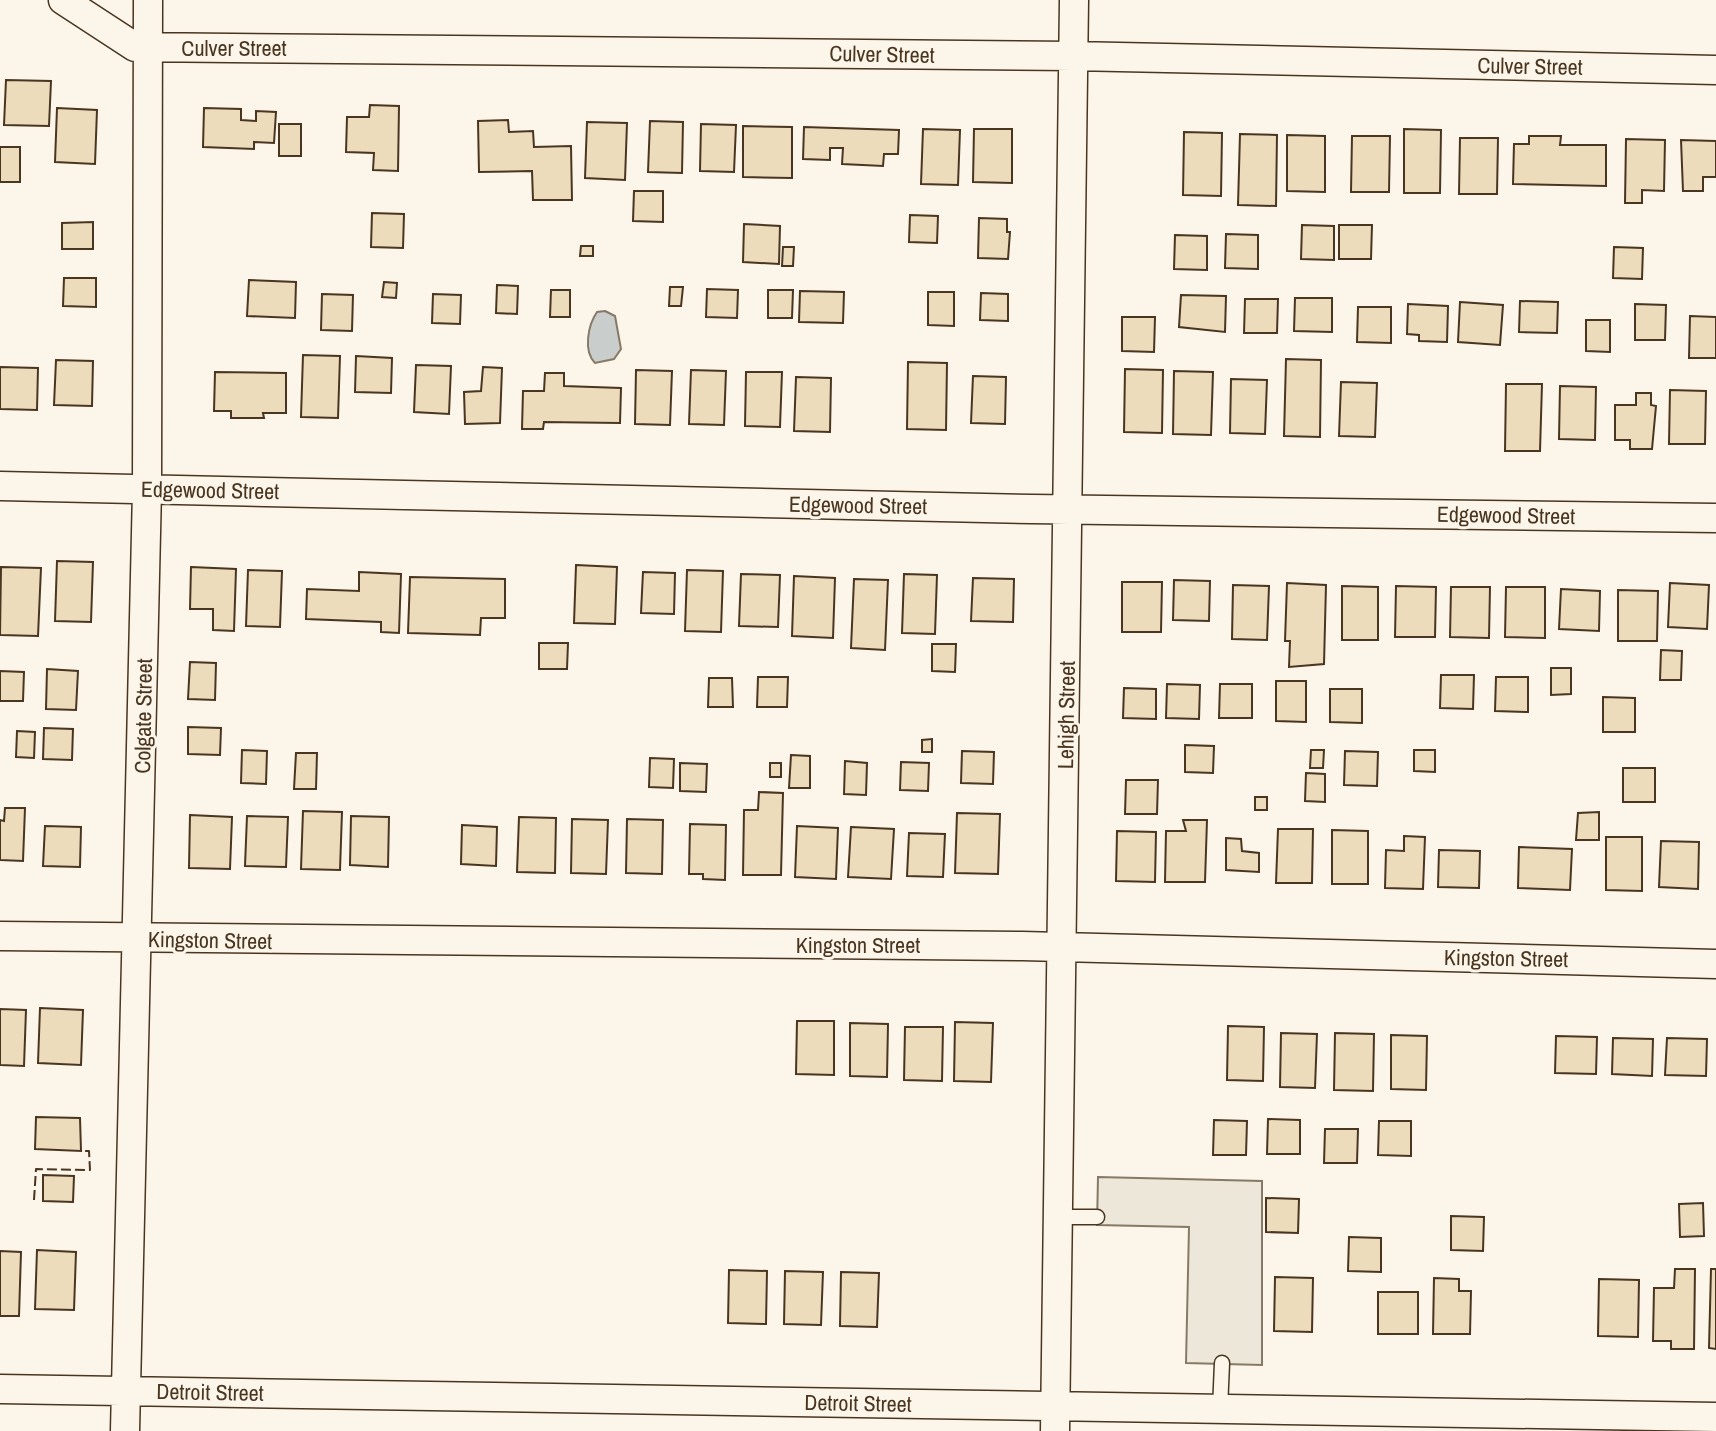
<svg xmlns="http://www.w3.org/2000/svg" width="1716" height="1431" font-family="'Archivo Narrow',sans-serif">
  <rect width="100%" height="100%" fill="#fbf6e9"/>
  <path fill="#ede7d9" stroke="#887966" stroke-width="2" d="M1098 1177 1262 1181V1365L1186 1363 1189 1227 1097 1225Z"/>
  <path fill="#c9cecd" stroke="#887966" stroke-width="2" d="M605 311 615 316 621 349 614 359 595 363C583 351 588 325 597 312Z"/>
  <path fill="#ecdcbc" stroke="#4a3520" stroke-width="2" d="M6 80 51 81 49 126 4 125Z
    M370 105 399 106 398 171 373 170 374 153 346 152 347 117H369Z
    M57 108 97 110 95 164 55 162Z
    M204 108 241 109V120L256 121V111L276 112 274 143 254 142V149L203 147Z
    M508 120 509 132 533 131 534 147 571 146 572 200H533L532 171 479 172 478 121Z
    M650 121 683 122 682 173 648 172Z
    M587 122 627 123 625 180 585 178Z
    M279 124H301V156H279Z
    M701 124 736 125 734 172 700 171Z
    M743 126 792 127V178L743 177Z
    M804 127 899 130 898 154H884L883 166 842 164 843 148H830V160L803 159Z
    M923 129 960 130 958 185 921 184Z
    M974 129H1012V183L973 182Z
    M1404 129 1441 130 1440 193H1404Z
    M1184 132 1222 133 1221 196 1183 195Z
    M1240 134 1277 135 1276 206 1238 205Z
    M1287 135 1325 136V192L1287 191Z
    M1352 136H1390L1389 192H1351Z
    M1529 136H1561L1560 145H1606V186L1513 184 1514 144H1529Z
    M1460 138H1498L1497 194H1459Z
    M1626 139 1665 140 1664 191 1642 190V203H1625Z
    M1681 140 1716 141V177H1703V191H1683Z
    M0 147H20V182H0Z
    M634 191H663V222L633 221Z
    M372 213 404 214 403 248 371 247Z
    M910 215 938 216 937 243 909 242Z
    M979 218 1007 219V232H1010L1008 259 978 258Z
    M93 222V249H62V223Z
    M744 224 780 226 779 264 743 262Z
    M1302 225 1334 226V260L1301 259Z
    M1339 225H1372L1371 259H1339Z
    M1226 234 1258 235V269L1225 268Z
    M1175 235 1207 236V270L1174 269Z
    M581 246H593V256H580Z
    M783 247H794L793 266H782Z
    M1614 247 1643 248 1642 279 1613 278Z
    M64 278H96V307L63 306Z
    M249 280 296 282 295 318 247 316Z
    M384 282 397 283 396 298 382 297Z
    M497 285 518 286 517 314 496 313Z
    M670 287H683L681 306H669Z
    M707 289 738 290 737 318 706 317Z
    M551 290H570V317H550Z
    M768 290H793L792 318H768Z
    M800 291 844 292 843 323 799 322Z
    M928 292H954V326L928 325Z
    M981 293 1008 294V321L980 320Z
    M322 294 353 295 352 331 321 330Z
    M433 294 461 295 460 324 432 323Z
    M1181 295 1226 296 1225 332 1179 327Z
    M1295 298H1332V332L1294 331Z
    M1245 299H1278L1277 333H1244Z
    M1520 301 1558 302 1557 333 1519 332Z
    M1460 302 1503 305 1500 345 1458 342Z
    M1408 304 1448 306 1447 342 1419 341V335L1407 334Z
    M1635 304 1666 305 1665 340H1635Z
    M1358 307H1391V343L1357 342Z
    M1690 316 1716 317V358H1689Z
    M1122 317H1155L1154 352 1122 351Z
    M1586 320H1610V352L1586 351Z
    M303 355 340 356 338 418 301 417Z
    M356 356 392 358 391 393 355 392Z
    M1286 359 1321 360 1320 437 1284 436Z
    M56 360 93 361 92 406 54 405Z
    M908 362 947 363 946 430 907 429Z
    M416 365 451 366 449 414 414 412Z
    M0 367 38 368 37 410 0 409Z
    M483 367 502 368 500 423 465 424 464 392 481 391Z
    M1125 369 1163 370 1162 433 1124 432Z
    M636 370 672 371 670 425 635 424Z
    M691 370 726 371 724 425 689 424Z
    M1174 371 1213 372 1211 435 1173 434Z
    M215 372 286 373V413H263L264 418H231V411H214Z
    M746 372H782L780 427 745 426Z
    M545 373H564V386L621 388 620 423 544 422 543 429H522L523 391H544Z
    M973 376 1006 377 1005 424 971 423Z
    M796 377 831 378 830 432 794 431Z
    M1231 379 1267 380 1265 434 1230 433Z
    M1341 382 1377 383 1375 437 1339 436Z
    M1506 384H1542L1540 451H1505Z
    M1560 386 1596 387 1595 440 1559 439Z
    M1670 390 1706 391 1705 444H1669Z
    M1636 393H1651V405L1656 406 1652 449H1630V440H1615V405H1636Z
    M57 561 93 562 91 622 55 621Z
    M576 565 617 567 615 624 574 623Z
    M1 567 41 568 38 636 0 635Z
    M191 567 236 569 234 631 213 630V609H190Z
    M248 570 282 571 280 627 246 626Z
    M687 570 723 571 721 632 685 631Z
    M359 572 401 574 399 633 381 632V622L306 619 307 589 359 591Z
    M643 572 675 573 674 614 641 613Z
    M741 574 780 575 778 627 739 626Z
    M904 574 937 575 935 634 902 633Z
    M794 576 835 578 833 638 792 636Z
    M410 577 505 579V618H481L480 635 408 633Z
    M973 578 1014 579 1013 622 971 621Z
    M854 579 888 580 885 650 851 648Z
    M1174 580 1210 581 1209 621 1173 620Z
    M1122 582H1162L1161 632H1122Z
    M1287 583 1326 585 1324 664 1289 667 1290 641H1285Z
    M1670 583 1709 585 1707 629 1668 627Z
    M1233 585 1269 586 1267 640 1232 639Z
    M1342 586 1378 587V640H1342Z
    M1396 586 1436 587 1435 637H1395Z
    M1451 587H1490L1489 638 1450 637Z
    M1506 587H1545V638L1505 637Z
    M1561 589 1600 591 1599 631 1559 629Z
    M1618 590 1658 591 1657 641H1618Z
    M539 643H568L567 669H539Z
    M932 644H956L955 672 932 671Z
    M1661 650 1682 651 1681 680H1660Z
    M190 662 216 663 215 700 188 699Z
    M1551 668H1571V694L1551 695Z
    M47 669 78 671 76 710 46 709Z
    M0 671 24 672 23 701H0Z
    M1441 675H1474L1473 709 1440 708Z
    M758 677H788L787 707H757Z
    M1496 677H1528V712L1495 711Z
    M709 678H732L733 707H708Z
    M1276 681H1306V722L1276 721Z
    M1167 684 1200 685 1199 719 1166 718Z
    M1220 684H1252V718H1219Z
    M1124 688 1156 689V719L1123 718Z
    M1330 689H1362V723L1330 722Z
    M1603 697 1635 698V732H1603Z
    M188 727 221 728 220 755 188 754Z
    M44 728 73 729 72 760 43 759Z
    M17 731 35 732 34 758 16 757Z
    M932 739V752H922V740Z
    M1185 745 1214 746 1213 773 1185 772Z
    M242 750 267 751 266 784 241 783Z
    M1311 750H1324L1323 768H1310Z
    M1414 750H1435V772L1414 771Z
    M962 751 994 752 993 784 961 783Z
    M1345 751 1378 752 1377 786 1344 785Z
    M296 753H317L316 789H294Z
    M791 755 810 756V788H789Z
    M650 758 674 759 673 788 649 787Z
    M845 761 867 763 866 795 844 794Z
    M901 762 929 763 928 791 900 790Z
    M680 763 707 764 706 792 680 791Z
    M770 763H781V777H770Z
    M1623 768H1655V802H1623Z
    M1306 773 1325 774V802L1305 801Z
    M1126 780H1158L1157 814H1125Z
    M759 792 783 793 781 875H743L744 810H758Z
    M1255 797H1267V810H1255Z
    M5 808H25L23 861 0 860V820L4 821Z
    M303 811 342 812 340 870 301 869Z
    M1599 812V840H1576L1578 813Z
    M957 813 1000 814 998 874 955 873Z
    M190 815 232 817 230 869 189 868Z
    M247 816 288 817 286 867 245 866Z
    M351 816 389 817 388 867 350 865Z
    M519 817 556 818 555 873 517 872Z
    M572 819 608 820 606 874 571 873Z
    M627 819 663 820 662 874 626 873Z
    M1183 820H1207L1205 882H1165L1166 831H1186Z
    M690 824 726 825 725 880 703 879V874H689Z
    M462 825 497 827 496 866 461 864Z
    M45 826 81 827 80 867 43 866Z
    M797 826 838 828 836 879 795 877Z
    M851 827 894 829 891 879 848 877Z
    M1278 829H1313L1312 883H1276Z
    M1332 830 1368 831V884H1332Z
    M1117 831 1156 832 1155 882 1116 881Z
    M909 833 945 834 943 877 907 876Z
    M1404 836 1425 837 1423 889 1385 888 1386 850 1404 851Z
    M1606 837H1642V891L1606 890Z
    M1226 838 1241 839 1242 851 1259 853V872L1226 870Z
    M1661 841 1699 842 1698 889 1659 887Z
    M1519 847 1572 849 1570 890 1518 888Z
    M1439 850 1480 851 1479 888 1438 887Z
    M40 1008 83 1010 81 1065 38 1063Z
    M0 1009 26 1010 24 1066 0 1065Z
    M797 1021H834V1075L796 1074Z
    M955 1022 993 1023 991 1082 954 1081Z
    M850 1023 888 1024 887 1077 850 1076Z
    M1228 1026 1264 1027 1263 1081 1227 1080Z
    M905 1027H943L942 1081 904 1080Z
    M1281 1033 1317 1034 1315 1088 1280 1087Z
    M1335 1033 1374 1034 1373 1091 1334 1090Z
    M1391 1035 1427 1036 1426 1090 1391 1089Z
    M1556 1036 1597 1037 1596 1074 1555 1073Z
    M1613 1038 1653 1039 1652 1076 1612 1074Z
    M1667 1038 1707 1039 1706 1076 1665 1075Z
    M36 1117 80 1118 81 1151 35 1149Z
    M1268 1119 1300 1120V1154H1267Z
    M1214 1120 1247 1121 1246 1155H1213Z
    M1379 1121H1411V1156L1378 1155Z
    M1325 1129H1358L1357 1163H1324Z
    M43 1175 74 1176 73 1202 43 1201Z
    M1266 1198 1299 1199 1298 1233 1266 1232Z
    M1703 1203 1704 1236 1680 1237 1679 1204Z
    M1451 1216 1484 1217 1483 1251 1451 1250Z
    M1349 1237 1381 1238V1272L1348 1271Z
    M37 1250 76 1252 74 1310 35 1309Z
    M0 1251 21 1252 19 1316H0Z
    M1675 1269H1695L1694 1349H1671V1341H1653L1654 1288H1674Z
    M1711 1269H1716V1349L1709 1348Z
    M729 1270 767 1271 766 1324 728 1323Z
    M785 1271 823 1272 821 1325 784 1324Z
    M841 1272 879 1273 877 1327 840 1326Z
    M1275 1277 1313 1278 1312 1332 1274 1331Z
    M1434 1278 1459 1279V1291H1471L1470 1334H1433Z
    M1599 1279 1639 1280 1638 1337 1598 1336Z
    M1378 1292H1418V1334H1378Z"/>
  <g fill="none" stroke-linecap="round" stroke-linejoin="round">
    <g stroke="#4a3520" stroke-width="17">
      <path id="service" d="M1059 1217H1097
        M1220 1409 1222 1363"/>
    </g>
    <g stroke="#4a3520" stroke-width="31">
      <path id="minor" d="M63 0 135 47 1072 56 1716 70
        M0 486 1032 509 1716 518
        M0 936 1022 946 1716 964
        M0 1389 1716 1417
        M125 1431 147 490 148 0
        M1055 1431 1074 0"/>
    </g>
    <use href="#service" stroke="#fbf6e9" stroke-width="14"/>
    <use href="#minor" stroke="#fbf6e9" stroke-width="28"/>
    <path stroke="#4a3520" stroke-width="2" stroke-dasharray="10 4" stroke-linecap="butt" d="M34 1200 36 1169 90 1170 89 1151H81"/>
  </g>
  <g text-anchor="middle" stroke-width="6" stroke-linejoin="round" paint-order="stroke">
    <g font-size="22" fill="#4a3520" stroke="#fbf6e9">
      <text x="234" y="56">Culver Street</text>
      <text transform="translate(882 54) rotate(1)" y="8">Culver Street</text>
      <text transform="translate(1530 66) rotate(1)" y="8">Culver Street</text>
      <text transform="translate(210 490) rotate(1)" y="8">Edgewood Street</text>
      <text transform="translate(858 505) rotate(1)" y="8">Edgewood Street</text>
      <text transform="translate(1506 515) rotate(1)" y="8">Edgewood Street</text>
      <text transform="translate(1066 715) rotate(-89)" y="8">Lehigh Street</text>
      <text transform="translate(143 716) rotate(-89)" y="8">Colgate Street</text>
      <text transform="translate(210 940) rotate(1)" y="8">Kingston Street</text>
      <text x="858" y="953">Kingston Street</text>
      <text transform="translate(1506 958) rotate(1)" y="8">Kingston Street</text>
      <text transform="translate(210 1392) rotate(1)" y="8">Detroit Street</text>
      <text transform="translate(858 1403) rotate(1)" y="8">Detroit Street</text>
    </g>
  </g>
</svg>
